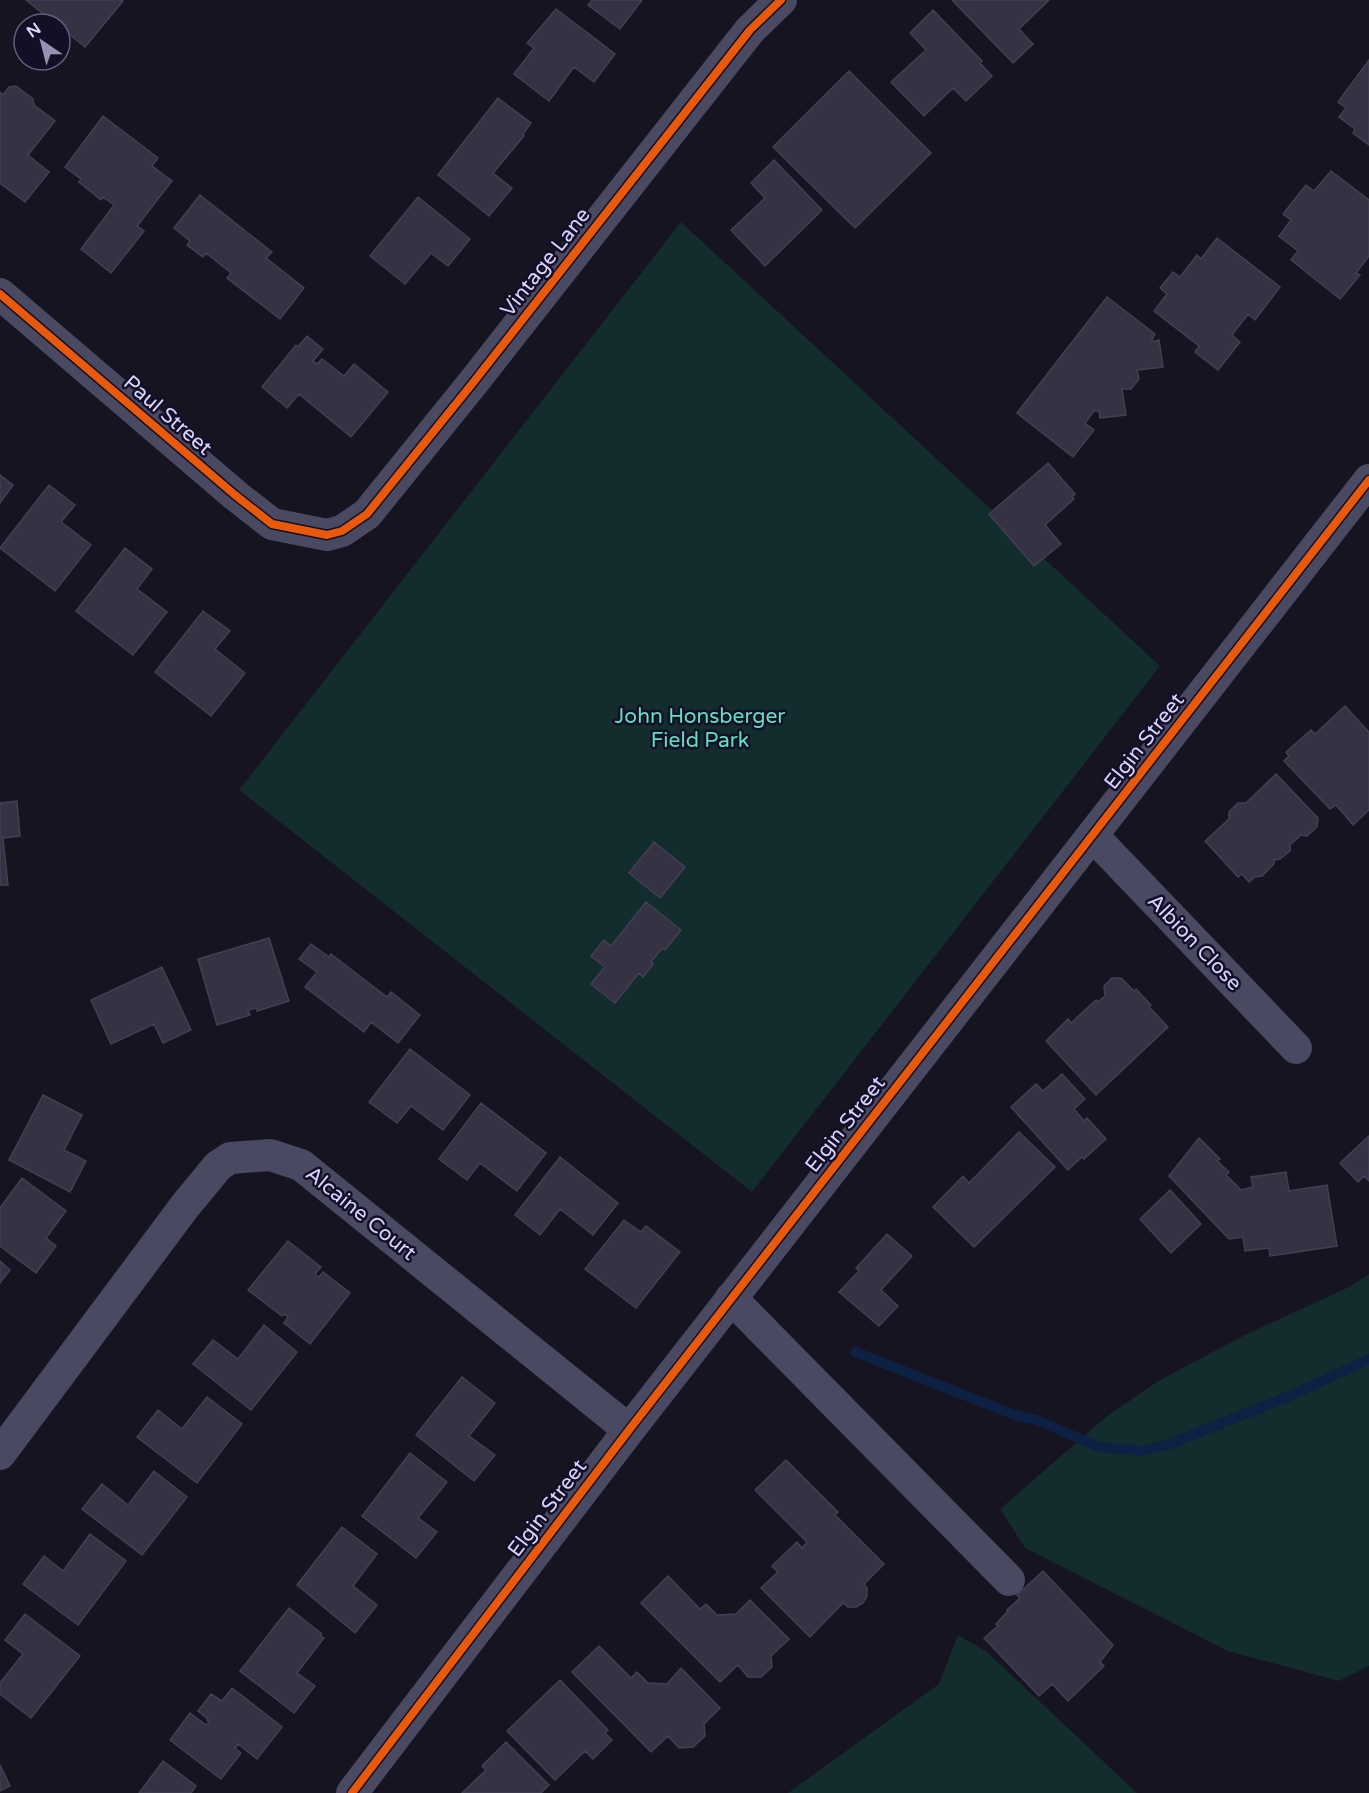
<svg xmlns="http://www.w3.org/2000/svg" width="1369" height="1793" font-family="'Varela Round',sans-serif">
  <rect width="100%" height="100%" fill="#161421"/>
  <path fill="#132c2d" d="M681 222 1160 666 752 1192 239 790Z
    M1369 1274V1666L1339 1681 1228 1651 1025 1548 1000 1509 1107 1416 1160 1380 1245 1335 1349 1287Z
    M958 1635 987 1652 1137 1793H788L939 1684Z"/>
  <g fill="none" stroke-linecap="round" stroke-linejoin="round">
    <path stroke="#0d2144" stroke-width="10" d="M855 1352 1018 1416 1037 1420 1099 1447 1142 1451 1167 1445 1292 1395 1369 1359"/>
  </g>
  <path fill="#343243" stroke="#433f54" stroke-width="1.5" d="M26 0H122L123 1 85 47 60 27V24H56Z
    M592 0H642L620 29 588 5Z
    M952 0H1049L1019 29 1033 44 1013 63Z
    M556 9 615 54 594 82 574 67 549 101 514 74 534 48 527 43Z
    M933 10 982 61 980 63 992 76 966 101 953 88 924 116 891 82 926 50 910 33Z
    M1369 60V145L1353 133 1355 129 1339 117 1346 108 1338 102Z
    M849 71 931 153 855 228 773 147Z
    M16 86 33 99 34 105 55 121 28 155 49 172 25 202 0 183V92L3 95 9 87Z
    M498 98 531 123 523 134 524 136 493 173 512 188 489 216 438 175Z
    M103 116 158 158 152 166 172 181 137 226 144 231 111 273 81 249 114 205 103 197 101 200 79 182 81 179 65 167Z
    M774 160 822 210 765 266 731 230 765 198 751 183Z
    M1331 171 1369 200V256L1356 273 1360 275 1340 299 1291 260 1298 251 1279 236 1291 220 1283 214 1306 185 1314 191Z
    M200 195 272 252 266 258 304 288 280 319 227 278 231 273 206 253 203 257 187 245 190 241 174 228Z
    M418 197 470 239 448 266 431 253 405 284 370 256Z
    M1217 238 1280 287 1255 320 1248 314 1232 335 1240 342 1218 370 1195 352 1199 346 1154 311 1167 294 1160 288 1173 272 1180 277 1197 255 1201 259Z
    M1107 297 1155 334 1151 342 1159 340 1163 367 1137 370 1139 379 1131 389H1122L1126 415 1100 418 1099 411H1094L1085 423 1094 430 1073 457 1017 413Z
    M307 336 323 349 313 361 317 364 322 359 344 376 354 364 388 392 351 437 299 394 287 408 262 387 296 345 298 347Z
    M1048 463 1075 494 1072 497 1074 499 1045 525 1061 544 1034 566 989 514Z
    M0 475 13 485 0 503Z
    M49 485 75 505 61 522 91 545 55 591 0 548Z
    M125 548 152 569 137 589 167 612 133 655 76 611Z
    M203 611 230 631 215 649 245 673 211 716 155 672Z
    M1345 706 1369 732V810L1353 825 1336 805 1330 809 1284 761 1289 756 1286 752 1311 730 1315 734Z
    M1276 774 1318 818 1317 827 1307 836 1301 835 1290 845V851L1280 859 1274 860V864L1262 876 1255 877 1249 882 1242 874 1238 877 1205 841 1229 819V812L1238 803H1246Z
    M17 801 20 836 3 838 8 885H0V803Z
    M654 842 685 867 660 898 629 873Z
    M646 902 681 930 665 950 662 948 651 962 653 964 643 977 639 973 615 1003 591 984 605 967 591 956 604 940 611 946Z
    M269 938 289 1001 257 1011V1008L248 1010 250 1015 217 1025 198 959Z
    M311 944 329 957 331 954 387 997 391 992 420 1015 398 1043 371 1022 364 1032 305 987 317 972 299 959Z
    M162 967 191 1030 163 1043 154 1024 111 1044 91 1000Z
    M1112 978H1121L1134 991 1136 989 1151 1005 1149 1007 1168 1027 1096 1095 1046 1041 1068 1019 1071 1023 1096 1000 1098 1002 1105 996 1104 986Z
    M410 1049 470 1095 443 1130 411 1106 397 1123 369 1102Z
    M1062 1074 1085 1099 1074 1109 1084 1121 1087 1118 1106 1139 1084 1159 1082 1157 1068 1170 1011 1107 1036 1084 1043 1091Z
    M43 1095 82 1115 64 1150 86 1161 70 1192 9 1160Z
    M481 1103 546 1153 517 1191 480 1163 467 1180 439 1159Z
    M1019 1132 1055 1167 974 1247 933 1207 963 1176 969 1183Z
    M1369 1136V1181L1364 1176 1358 1182 1340 1163Z
    M1199 1138 1220 1159 1217 1161 1229 1172 1226 1175 1241 1190 1253 1187 1251 1177 1286 1172 1289 1191 1327 1185 1337 1246 1270 1256 1269 1248 1245 1251 1243 1237 1229 1239 1169 1176Z
    M560 1157 618 1203 593 1235 560 1209 540 1235 515 1215Z
    M22 1178 66 1211 46 1238 56 1246 36 1273 0 1246V1208Z
    M1170 1190 1201 1224 1171 1253 1140 1219Z
    M624 1220 641 1232 646 1226 680 1252 636 1308 585 1269Z
    M887 1234 912 1256 881 1290 898 1306 879 1326 839 1292 859 1271 856 1268Z
    M288 1241 321 1267 315 1274 319 1277 323 1272 350 1293 310 1344 284 1323 288 1317 284 1314 282 1316 248 1290Z
    M0 1261 10 1270 0 1283Z
    M264 1325 297 1352 251 1410 193 1364 213 1340 238 1359Z
    M462 1377 495 1403 469 1436 495 1455 474 1481 416 1435Z
    M207 1397 242 1424 197 1483 137 1437 158 1410 182 1429Z
    M410 1453 447 1482 418 1518 437 1532 416 1558 362 1516Z
    M786 1460 838 1512 835 1515 884 1564 864 1584 867 1588V1596L863 1603 856 1607H848L843 1603 810 1637 761 1588 778 1572 772 1566 797 1542 802 1548 807 1542 755 1490Z
    M154 1471 187 1497 142 1555 82 1509 102 1484 128 1505Z
    M342 1527 377 1554 353 1586 377 1605 355 1633 297 1585Z
    M90 1534 126 1561 78 1625 23 1584 44 1556 63 1571Z
    M1043 1571 1113 1645 1100 1662 1104 1666 1068 1701 1052 1684 1039 1696 984 1638 998 1626 996 1624 1008 1611 1007 1610 1020 1598 1017 1595Z
    M668 1576 700 1609 706 1604 717 1615 736 1614 750 1600 789 1639 771 1656 772 1667 761 1677H748L738 1665 720 1682 641 1603Z
    M289 1608 322 1634 320 1636 324 1638 297 1673 315 1686 294 1713 240 1671Z
    M25 1614 80 1656 31 1718 0 1694V1683L23 1654 5 1640Z
    M599 1646 631 1678 637 1672 648 1683 667 1684 681 1668 720 1708 704 1724 705 1736 693 1747 679 1748 668 1736 651 1752 572 1672Z
    M560 1680 608 1730 605 1733 612 1740 593 1759 585 1751 555 1780 507 1731Z
    M232 1688 282 1727 257 1759 238 1744 235 1748 241 1753 221 1779 170 1740 190 1713 206 1725 209 1722 207 1720 208 1719 198 1711 211 1694 222 1701Z
    M506 1742 549 1785 541 1793H462L486 1770 482 1766Z
    M163 1761 196 1786 191 1793H139Z
    M0 1765 10 1786 0 1791Z"/>
  <g fill="none" stroke-linecap="round" stroke-linejoin="round">
    <path stroke="#4a4962" stroke-width="32" d="M0 294 235 495 272 524 327 535 342 531 367 514 472 384 750 30 781 0
      M1093 836 1296 1048
      M731 1298 1009 1580
      M0 1454 185 1206 218 1166 230 1158 270 1155 301 1165 629 1430
      M352 1793 629 1430 1369 480"/>
    <g stroke="#130f26" stroke-width="11">
      <path id="cycleway" d="M0 294 235 495 272 524 327 535 342 531 367 514 472 384 750 30 781 0
        M352 1793 629 1430 1369 480"/>
    </g>
    <use href="#cycleway" stroke="#e8590c" stroke-width="8"/>
  </g>
  <g text-anchor="middle" stroke-width="5" stroke-linejoin="round" paint-order="stroke">
    <g font-size="21" fill="#d9d4ff" stroke="#130f26">
      <text transform="translate(545 262) rotate(-52)" y="7">Vintage Lane</text>
      <text transform="translate(168 415) rotate(41)" y="7">Paul Street</text>
      <text transform="translate(1144 741) rotate(-52)" y="7">Elgin Street</text>
      <text transform="translate(1195 942) rotate(46)" y="7">Albion Close</text>
      <text transform="translate(845 1124) rotate(-52)" y="7">Elgin Street</text>
      <text transform="translate(361 1213) rotate(39)" y="7">Alcaine Court</text>
      <text transform="translate(547 1508) rotate(-53)" y="7">Elgin Street</text>
    </g>
    <g font-size="21" fill="#5fe0c0" stroke="#130f26">
      <text x="700" y="723">John Honsberger<tspan x="700" dy="24">Field Park</tspan></text>
    </g>
  </g>
  <g transform="translate(42 42) rotate(325)"><circle r="28" fill="#130f26" stroke="#625e7d" stroke-width="1.5"/>
  <path d="M0-4.5L10 22L0 15L-10 22Z" fill="#9591b1"/>
  <text y="-9" font-size="16" font-weight="bold" text-anchor="middle" fill="#d9d4ff">N</text>
  </g>
</svg>
